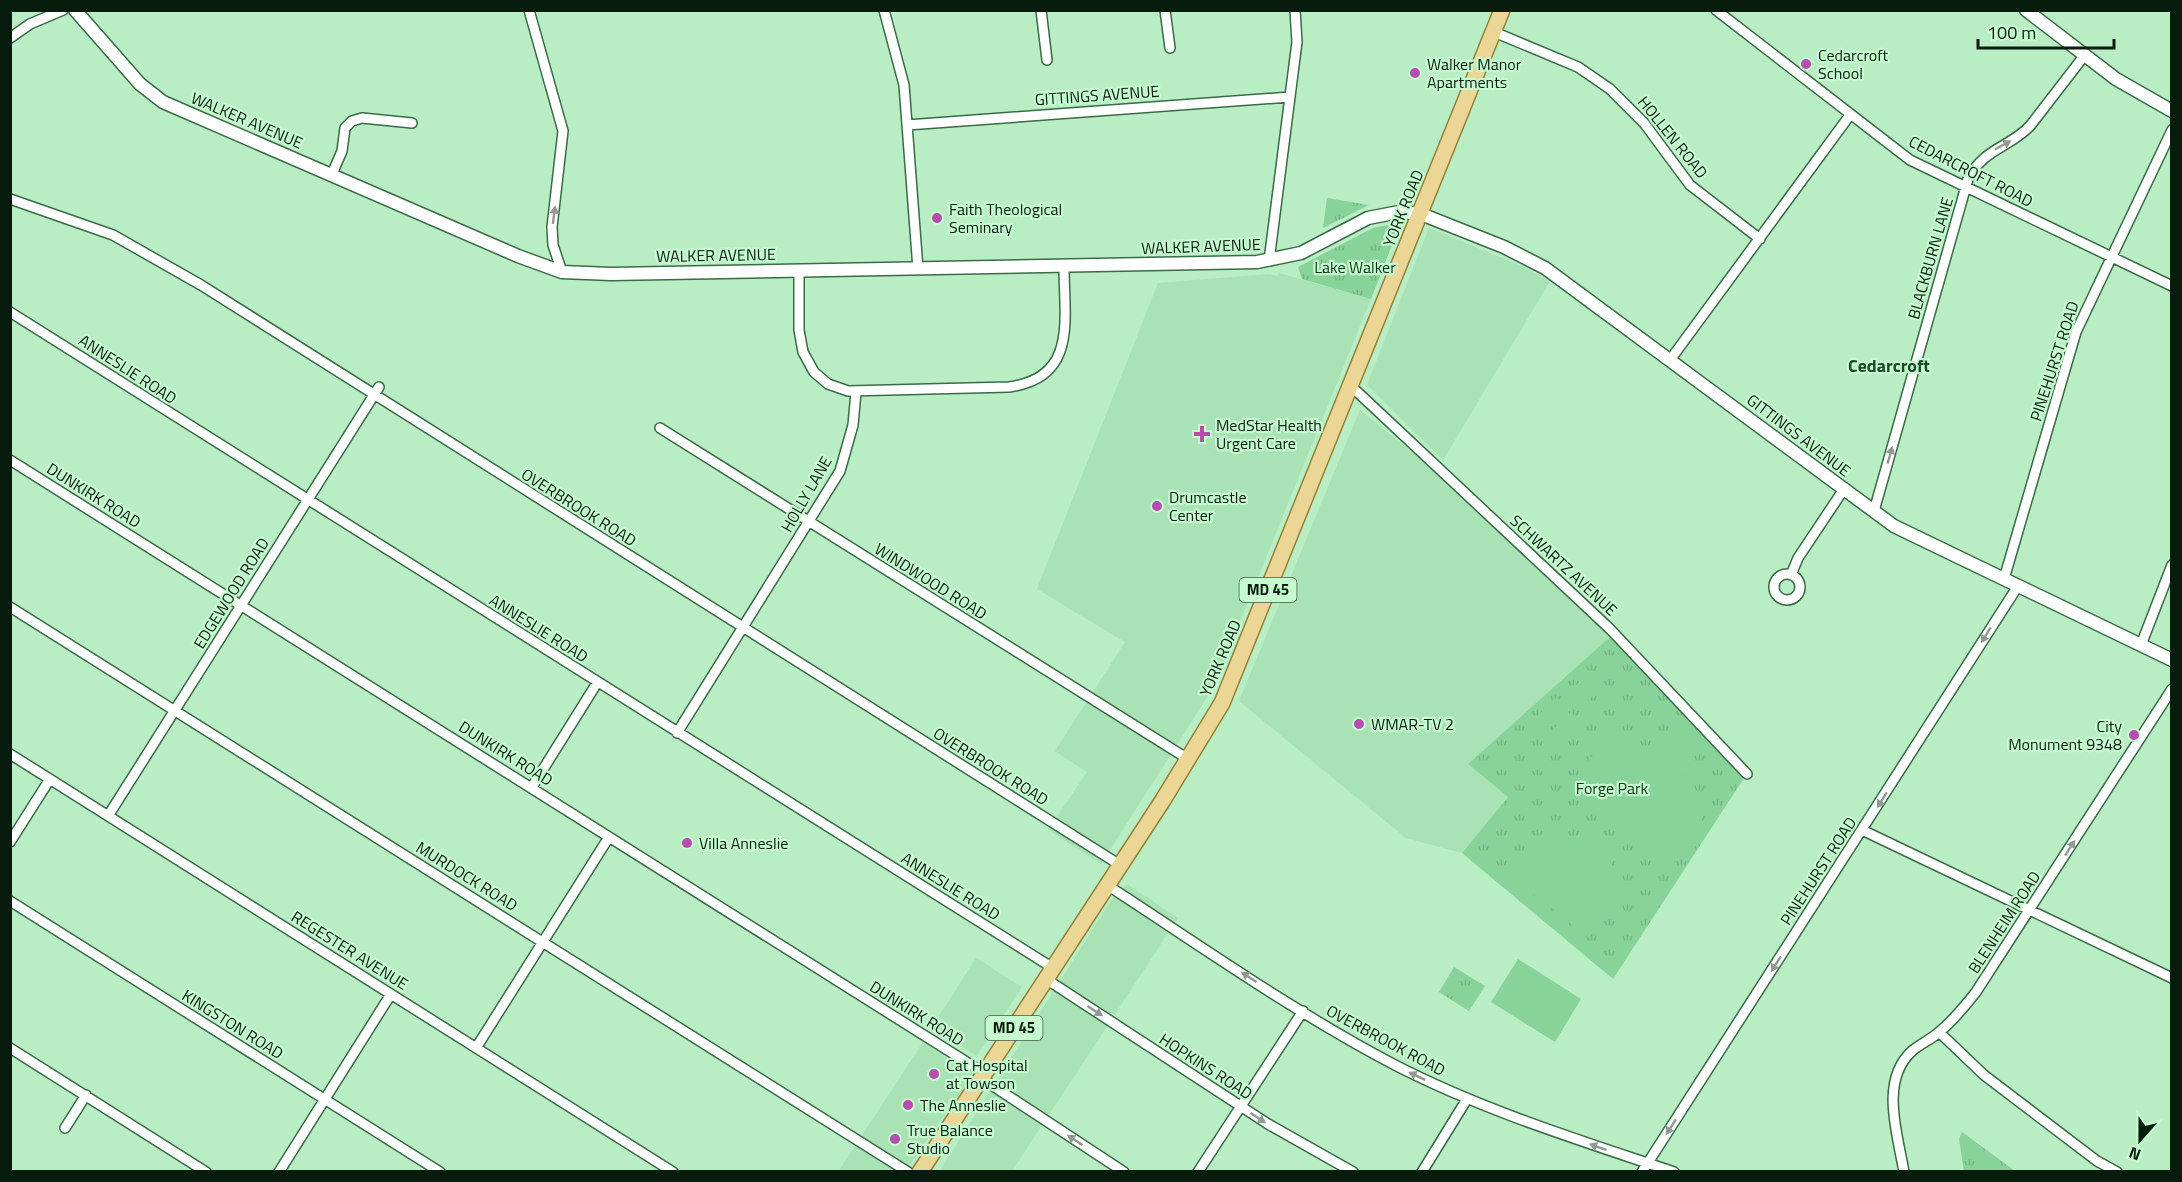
<svg xmlns="http://www.w3.org/2000/svg" width="2182" height="1182" font-family="'Titillium Web',sans-serif">
  <defs>
    <pattern id="grass-tufts" width="24" height="20" patternUnits="userSpaceOnUse" patternTransform="scale(1.5)"><rect width="24" height="20" fill="#88d39a"/><path d="M3 7l-1-3M5 7V3M7 7l1-3M15 17l-1-3M17 17v-4M19 17l1-3" fill="none" stroke="#74b584"/></pattern>
  </defs>
  <rect width="100%" height="100%" fill="#b9edc4"/>
  <path fill="#a8e2b5" d="M1429 228 1524 267 1550 281 1443 460 1367 385Z
    M1279 273 1371 299 1213 688 1101 864 1048 830 1087 772 1055 751 1125 642 1037 589 1158 283 1269 274 1278 276Z
    M1360 410 1418 457 1611 636 1468 764 1508 797 1462 853 1406 838 1239 701Z
    M1127 884 1178 918 1012 1171 939 1172 1112 899Z
    M976 958 1022 987 977 1056 932 1027Z
    M923 1042 972 1075 906 1171 838 1172Z"/>
  <path fill="url(#grass-tufts)" d="M1327 198 1369 205 1323 228Z
    M1398 223 1399 227 1371 299 1302 279 1298 267 1373 228Z
    M1611 636 1744 778 1613 979 1462 853 1508 797 1468 764Z
    M1454 967 1485 986 1469 1011 1439 992Z
    M1962 1132 2015 1171H1964L1959 1139Z"/>
  <path fill="#88d39a" d="M1587 675 1601 689 1580 708 1567 694Z
    M1557 697 1567 708 1544 729 1534 719Z
    M1571 712 1581 723 1558 744 1548 734Z
    M1612 731 1654 764 1652 759 1657 740 1689 739 1695 770 1675 781 1710 808 1668 860 1571 783Z
    M1550 823 1576 844 1608 840 1613 872 1629 884 1588 937 1509 876Z
    M1518 959 1581 999 1555 1042 1491 1002Z"/>
  <g fill="none" stroke-linecap="round" stroke-linejoin="round">
    <g stroke="#3a6b47" stroke-width="12">
      <path id="minor" d="M529 10 563 131 552 227 553 245 562 272
        M884 10 904 85 918 269
        M1041 10 1047 60
        M1165 10 1170 48
        M1716 10 1910 160 2172 286
        M1494 32 1578 67 1610 89 1644 123 1690 185 1760 239
        M10 38 30 24 63 10
        M907 125 1290 97
        M332 174 342 151 345 128 352 121 362 118 412 123
        M10 199 113 235 201 285 1120 865
        M1269 261 1297 42 1295 10
        M799 270V330L803 352 814 372 828 384 848 391 1009 387C1078 378 1064 319 1064 267
        M10 312 1053 968
        M1670 360 1850 115
        M1351 386 1610 629 1747 774
        M660 428 1188 759
        M10 460 984 1073
        M1874 511 1968 179C1984 148 2009 148 2030 126L2084 56
        M1774 587a13 13 0 1 1 26 0a13 13 0 1 1-26 0Z
        M1791 575 1798 558 1844 489
        M2004 579 2076 332 2172 130
        M10 607 908 1172
        M2141 645 2172 565
        M677 733 840 471 853 425 856 392
        M10 754 673 1172
        M532 787 597 683
        M108 816 379 387
        M1862 830 2172 978
        M10 842 50 779
        M1107 885C1201 946 1294 1012 1393 1064 1482 1110 1579 1140 1674 1172
        M10 901 440 1172
        M1046 979 1268 1124 1353 1172
        M1939 1032 1984 1075 2097 1161 2117 1172
        M10 1048 206 1172
        M476 1048 609 837
        M981 1078 1124 1172
        M65 1128 86 1095
        M279 1172 391 994
        M1198 1172 1303 1011
        M1422 1172 1467 1099
        M1642 1172 2018 586
        M1904 1172C1898 1135 1879 1081 1912 1051 1920 1044 1930 1040 1938 1033 1953 1021 1965 1006 1976 992L2172 689"/>
    </g>
    <g stroke="#3a6b47" stroke-width="15">
      <path id="tertiary" d="M75 10 140 84 163 102 518 256 562 272 611 274 1257 262 1301 253 1368 218 1399 212 1421 214 1504 247 1545 268 1894 526 2172 660
        M2026 10 2116 79 2172 111"/>
    </g>
    <g stroke="#928339" stroke-width="18">
      <path id="primary" d="M920 1172 1163 800 1222 703 1502 10"/>
    </g>
    <use href="#minor" stroke="#fff" stroke-width="9"/>
    <use href="#tertiary" stroke="#fff" stroke-width="12"/>
    <use href="#primary" stroke="#ebd696" stroke-width="15"/>
  </g>
  <defs><path id="oneway-solid" d="M-6-.8H1V-3.2L6.5 0L1 3.2V.8H-6Z" transform="scale(1.5)"/></defs>
  <g fill="#909992">
    <use href="#oneway-solid" transform="translate(2003 145) rotate(-28)"/>
    <use href="#oneway-solid" transform="translate(554 215) rotate(-83)"/>
    <use href="#oneway-solid" transform="translate(1890 455) rotate(-74)"/>
    <use href="#oneway-solid" transform="translate(1986 635) rotate(122)"/>
    <use href="#oneway-solid" transform="translate(1882 800) rotate(122)"/>
    <use href="#oneway-solid" transform="translate(2070 848) rotate(-58)"/>
    <use href="#oneway-solid" transform="translate(1776 964) rotate(123)"/>
    <use href="#oneway-solid" transform="translate(1249 977) rotate(-147)"/>
    <use href="#oneway-solid" transform="translate(1095 1011) rotate(33)"/>
    <use href="#oneway-solid" transform="translate(1417 1076) rotate(-154)"/>
    <use href="#oneway-solid" transform="translate(1258 1118) rotate(33)"/>
    <use href="#oneway-solid" transform="translate(1671 1127) rotate(123)"/>
    <use href="#oneway-solid" transform="translate(1075 1140) rotate(-147)"/>
    <use href="#oneway-solid" transform="translate(1598 1147) rotate(-161)"/>
  </g>
  <g fill="#b74dae" stroke="#c6fbd0" stroke-width="2">
    <circle cx="1806" cy="64" r="6"/>
    <circle cx="1415" cy="73" r="6"/>
    <circle cx="937" cy="218" r="6"/>
    <path d="M1199 425h6v6h6v6h-6v6h-6v-6h-6v-6h6z"/>
    <circle cx="1157" cy="506" r="6"/>
    <circle cx="1359" cy="724" r="6"/>
    <circle cx="2134" cy="735" r="6"/>
    <circle cx="687" cy="843" r="6"/>
    <circle cx="934" cy="1074" r="6"/>
    <circle cx="908" cy="1105" r="6"/>
    <circle cx="895" cy="1139" r="6"/>
  </g>
  <g text-anchor="middle" stroke-width="4.5" stroke-linejoin="round" paint-order="stroke">
    <g fill="#c6fbd0" stroke="#415f48" stroke-width="1.5">
      <rect x="1239.5" y="578" width="57" height="24" rx="4.5"/>
      <rect x="985.5" y="1016" width="57" height="24" rx="4.5"/>
    </g>
    <g font-size="15" font-weight="bold" fill="#081c0d">
      <text x="1268" y="595">MD 45</text>
      <text x="1014" y="1033">MD 45</text>
    </g>
    <g font-size="16" fill="#081c0d" stroke="#c6fbd0" text-anchor="start">
      <text x="1818" y="61">Cedarcroft<tspan x="1818" dy="18">School</tspan></text>
      <text x="1427" y="70">Walker Manor<tspan x="1427" dy="18">Apartments</tspan></text>
      <text x="949" y="215">Faith Theological<tspan x="949" dy="18">Seminary</tspan></text>
      <text x="1216" y="431">MedStar Health<tspan x="1216" dy="18">Urgent Care</tspan></text>
      <text x="1169" y="503">Drumcastle<tspan x="1169" dy="18">Center</tspan></text>
      <text x="1371" y="730">WMAR-TV 2</text>
      <text x="2122" y="732" text-anchor="end">City<tspan x="2122" dy="18">Monument 9348</tspan></text>
      <text x="699" y="849">Villa Anneslie</text>
      <text x="946" y="1071">Cat Hospital<tspan x="946" dy="18">at Towson</tspan></text>
      <text x="920" y="1111">The Anneslie</text>
      <text x="907" y="1136">True Balance<tspan x="907" dy="18">Studio</tspan></text>
    </g>
    <g font-size="16" fill="#081c0d" stroke="#c6fbd0">
      <text transform="translate(1097 95) rotate(-4)" y="6">GITTINGS AVENUE</text>
      <text transform="translate(247 120) rotate(23)" y="6">WALKER AVENUE</text>
      <text transform="translate(1673 137) rotate(51)" y="6">HOLLEN ROAD</text>
      <text transform="translate(1971 171) rotate(27)" y="6">CEDARCROFT ROAD</text>
      <text transform="translate(1403 208) rotate(-68)" y="6">YORK ROAD</text>
      <text transform="translate(1201 246) rotate(-2)" y="6">WALKER AVENUE</text>
      <text transform="translate(716 255) rotate(-1)" y="6">WALKER AVENUE</text>
      <text transform="translate(1930 258) rotate(-74)" y="6">BLACKBURN LANE</text>
      <text transform="translate(2054 361) rotate(-72)" y="6">PINEHURST ROAD</text>
      <text transform="translate(128 369) rotate(33)" y="6">ANNESLIE ROAD</text>
      <text transform="translate(1799 435) rotate(37)" y="6">GITTINGS AVENUE</text>
      <text transform="translate(806 494) rotate(-60)" y="6">HOLLY LANE</text>
      <text transform="translate(94 495) rotate(32)" y="6">DUNKIRK ROAD</text>
      <text transform="translate(579 507) rotate(32)" y="6">OVERBROOK ROAD</text>
      <text transform="translate(1564 565) rotate(43)" y="6">SCHWARTZ AVENUE</text>
      <text transform="translate(931 581) rotate(32)" y="6">WINDWOOD ROAD</text>
      <text transform="translate(231 593) rotate(-58)" y="6">EDGEWOOD ROAD</text>
      <text transform="translate(539 628) rotate(32)" y="6">ANNESLIE ROAD</text>
      <text transform="translate(1220 658) rotate(-67)" y="6">YORK ROAD</text>
      <text transform="translate(506 753) rotate(32)" y="6">DUNKIRK ROAD</text>
      <text transform="translate(991 766) rotate(32)" y="6">OVERBROOK ROAD</text>
      <text transform="translate(1818 871) rotate(-57)" y="6">PINEHURST ROAD</text>
      <text transform="translate(467 876) rotate(32)" y="6">MURDOCK ROAD</text>
      <text transform="translate(951 886) rotate(32)" y="6">ANNESLIE ROAD</text>
      <text transform="translate(2004 922) rotate(-57)" y="6">BLENHEIM ROAD</text>
      <text transform="translate(350 950) rotate(32)" y="6">REGESTER AVENUE</text>
      <text transform="translate(917 1013) rotate(32)" y="6">DUNKIRK ROAD</text>
      <text transform="translate(233 1024) rotate(32)" y="6">KINGSTON ROAD</text>
      <text transform="translate(1386 1040) rotate(28)" y="6">OVERBROOK ROAD</text>
      <text transform="translate(1206 1066) rotate(33)" y="6">HOPKINS ROAD</text>
    </g>
    <g font-size="16" fill="#0f361b" stroke="#c6fbd0">
      <text x="1355" y="273">Lake Walker</text>
      <text x="1612" y="794">Forge Park</text>
    </g>
    <g font-size="18" font-weight="bold" fill="#1a4b29" stroke="#c6fbd0">
      <text x="1889" y="372">Cedarcroft</text>
    </g>
  </g>
  <rect width="2182" height="1182" fill="none" stroke="#081c0d" stroke-width="24"/>
  <g transform="translate(2140 1140) rotate(201)" stroke="#c6fbd0" stroke-width="4.5" paint-order="stroke">
  <path d="M0-4.5L10 22L0 15L-10 22Z" fill="#081c0d"/>
  <text y="-9" font-size="16" font-weight="bold" text-anchor="middle" fill="#081c0d">N</text>
  </g>
  <path d="M1978 39v9h136v-9" fill="none" stroke="#081c0d" stroke-width="3"/>
  <text x="1987" y="39" font-size="18" fill="#081c0d" stroke="#c6fbd0" stroke-width="4.5" paint-order="stroke">100 m</text>
</svg>
